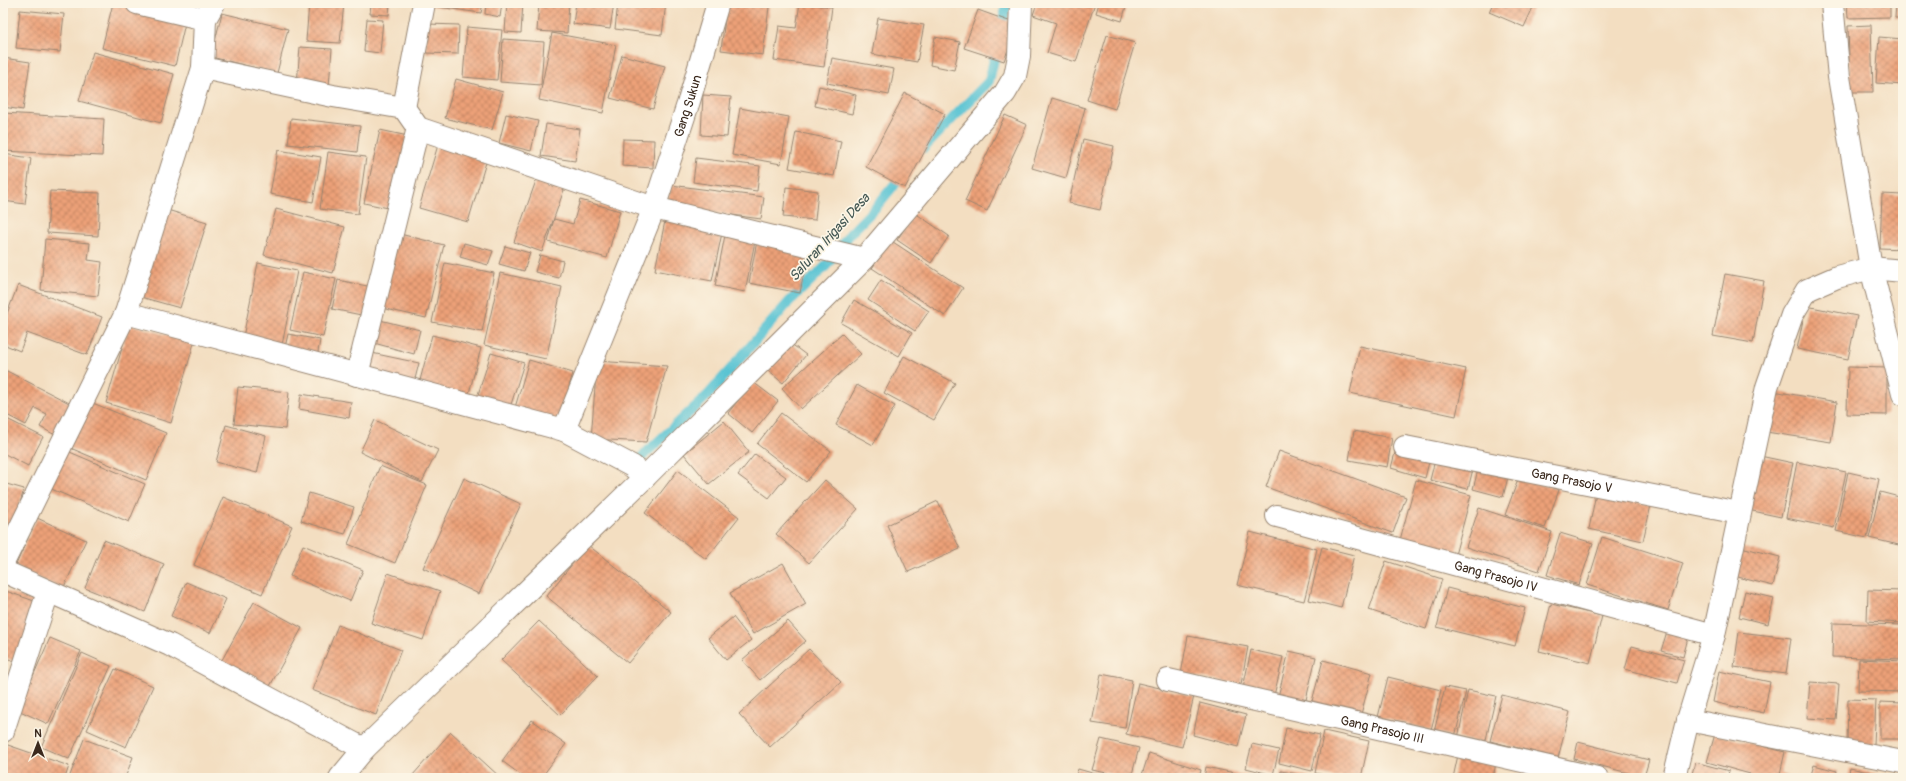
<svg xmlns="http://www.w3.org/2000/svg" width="1906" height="781" font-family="Pangolin,sans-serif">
  <defs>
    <pattern id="building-cross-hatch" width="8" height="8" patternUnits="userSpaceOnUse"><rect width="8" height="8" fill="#eda178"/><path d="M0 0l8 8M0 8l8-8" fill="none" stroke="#c18362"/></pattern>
  </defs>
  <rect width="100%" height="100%" fill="#fcf5e5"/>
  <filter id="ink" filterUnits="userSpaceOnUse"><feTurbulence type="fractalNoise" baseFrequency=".025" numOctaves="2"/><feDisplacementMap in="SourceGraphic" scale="8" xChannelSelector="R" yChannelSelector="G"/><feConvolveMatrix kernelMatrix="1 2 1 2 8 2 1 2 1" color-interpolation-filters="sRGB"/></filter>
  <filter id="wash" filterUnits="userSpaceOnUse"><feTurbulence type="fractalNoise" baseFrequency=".012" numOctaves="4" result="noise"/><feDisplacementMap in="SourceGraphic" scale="16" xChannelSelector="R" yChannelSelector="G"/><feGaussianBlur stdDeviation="0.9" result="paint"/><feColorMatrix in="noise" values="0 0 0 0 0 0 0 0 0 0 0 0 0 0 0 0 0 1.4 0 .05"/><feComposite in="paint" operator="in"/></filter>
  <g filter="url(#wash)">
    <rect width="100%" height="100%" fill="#f3dec1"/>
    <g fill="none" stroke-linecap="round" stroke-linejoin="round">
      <path stroke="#59c3d3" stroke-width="10" d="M924 148 989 81 1007 3
        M632 466 708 395 789 302 826 266 850 234 876 207 904 173"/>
    </g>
    <g id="blocks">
      <path fill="url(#building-cross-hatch)" d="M113 3H120L186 19 175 66 102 48Z
        M309 3H344L340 43 306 41Z
        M371 3H390L389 15 370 14Z
        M432 3H483L481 13 431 6Z
        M486 3H502L500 17 485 14Z
        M507 3H523L521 33 505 32Z
        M539 3H569L567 33 537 31Z
        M576 3H614L610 29 573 24Z
        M618 3H666L662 35 615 29Z
        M727 3 769 7 763 55 721 50Z
        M800 3 832 7 824 67 774 60 779 26 796 28Z
        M1037 3H1095L1076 62 1047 53 1056 23 1033 15Z
        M1099 3H1127L1122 21 1096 13Z
        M1493 3H1535L1524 27 1489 12Z
        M1847 3H1890V17L1848 18Z
        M1896 3H1903V18H1895Z
        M20 10 64 14 60 52 16 48Z
        M978 10 1017 24 1004 61 964 48Z
        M222 13 288 29 277 73 211 57Z
        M878 18 924 25 917 62 872 54Z
        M367 19 383 20 380 53 364 51Z
        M427 24 459 25 458 54 426 53Z
        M1871 25 1873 92H1850L1848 26Z
        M467 27 502 30 497 80 463 77Z
        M552 33 616 45 603 113 539 100Z
        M1107 35 1135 43 1115 109 1087 100Z
        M935 37 960 42 954 70 930 65Z
        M1879 37 1903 39V85L1876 83Z
        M503 39 544 42 541 85 500 82Z
        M300 47 332 49 329 86 297 84Z
        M93 52 174 74 161 123 79 101Z
        M622 55 665 66 653 109 610 98Z
        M3 58 30 62 23 110 3 107Z
        M832 58 894 69 889 95 827 83Z
        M456 79 503 92 492 130 445 118Z
        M819 86 856 95 852 114 815 106Z
        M905 93 945 114 905 188 866 167Z
        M703 95 731 97 727 137 701 135Z
        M1052 98 1085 108 1066 178 1032 168Z
        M740 108 789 117 781 164 732 155Z
        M3 113 104 119 102 156 3 151Z
        M506 114 538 121 531 151 499 143Z
        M1005 115 1027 125 987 211 965 201Z
        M291 118 360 126 357 152 288 144Z
        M546 124 580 129 575 161 541 156Z
        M380 130 408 136 393 209 364 203Z
        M796 132 841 141 834 176 789 168Z
        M623 139 654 140 653 168 622 166Z
        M1083 139 1114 146 1100 210 1069 203Z
        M438 145 487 159 468 222 419 208Z
        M278 150 321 157 313 202 270 194Z
        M328 152 366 157 358 214 320 209Z
        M3 154 31 158 25 204 3 201Z
        M696 158 760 166 757 191 693 182Z
        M537 178 565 187 542 252 514 242Z
        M671 185 764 197 761 219 667 206Z
        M786 187 818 191 815 220 783 217Z
        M50 191 100 193 98 236 47 233Z
        M1882 194 1903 195V249L1880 248Z
        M580 200 620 211 607 258 548 242 554 219 573 224Z
        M164 209 207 222 180 308 137 296Z
        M276 209 345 227 333 273 264 255Z
        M915 213 949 236 931 263 897 240Z
        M666 216 723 228 712 281 655 270Z
        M726 230 756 236 745 292 715 286Z
        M396 233 444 245 426 318 377 307Z
        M45 239 90 243 88 260 102 262 98 296 41 290Z
        M890 240 963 288 945 316 872 268Z
        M757 241 808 251 800 293 749 283Z
        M464 243 493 251 488 265 460 257Z
        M505 246 530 253 524 271 499 264Z
        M540 255 563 261 559 278 535 272Z
        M258 263 297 271 282 345 243 337Z
        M445 263 494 273 482 332 432 322Z
        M303 272 336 279 323 337 290 330Z
        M500 273 562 287 546 359 484 345Z
        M1725 274 1764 281 1753 343 1713 336Z
        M338 280 372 287 366 316 332 309Z
        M881 280 929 311 915 331 868 300Z
        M18 285 102 317 87 355 27 333 20 351 3 344V324Z
        M854 300 912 333 899 356 841 323Z
        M1806 306 1857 316 1848 359 1797 349Z
        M380 320 420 330 414 354 374 343Z
        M129 324 194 343 171 423 106 403Z
        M288 334 320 340 317 358 284 352Z
        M842 334 861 354 801 409 782 388Z
        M432 335 481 348 468 397 419 384Z
        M790 343 806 355 783 383 768 371Z
        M1360 346 1466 369 1456 416 1350 393Z
        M367 352 419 363 414 383 363 372Z
        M491 353 524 363 509 411 476 401Z
        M904 356 955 383 934 420 884 393Z
        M529 360 573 373 558 424 514 411Z
        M597 361 667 366 646 442 591 439Z
        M1848 367 1887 368V415L1847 414Z
        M3 369 77 407 61 438 40 427 47 414 35 408 26 425 3 413Z
        M753 382 778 401 752 433 728 413Z
        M857 385 895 406 873 445 836 425Z
        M238 387 289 392 285 429 234 424Z
        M1773 391 1837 402 1831 442 1766 432Z
        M301 394 351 402 349 418 299 409Z
        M88 401 166 433 146 480 68 447Z
        M781 413 831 451 806 482 757 444Z
        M3 417 43 437 28 466 3 453Z
        M375 420 438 450 422 482 360 452Z
        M724 421 749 452 709 484 684 454Z
        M226 425 266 436 257 473 216 462Z
        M1354 431 1392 438 1387 467 1349 460Z
        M1396 449 1430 458 1425 478 1391 468Z
        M65 450 145 484 129 522 49 488Z
        M1279 451 1406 497 1393 533 1266 487Z
        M755 454 786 477 769 498 738 475Z
        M1436 456 1474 465 1468 489 1430 480Z
        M1760 456 1793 463 1781 517 1748 510Z
        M1797 462 1846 472 1834 528 1786 518Z
        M380 466 427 485 395 563 348 544Z
        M1479 466 1509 473 1503 497 1473 489Z
        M678 470 739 517 706 559 645 513Z
        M1848 472 1879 479 1867 538 1836 531Z
        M1519 477 1559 490 1545 528 1505 515Z
        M464 478 521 504 479 594 423 568Z
        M825 480 858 509 809 563 776 534Z
        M1416 480 1471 495 1455 555 1400 540Z
        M3 483 24 489 10 540 3 539Z
        M1880 492 1903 498 1901 516 1903 517V546L1869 538Z
        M309 493 354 507 345 534 301 521Z
        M1596 493 1651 505 1643 541 1589 529Z
        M223 497 292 526 262 594 194 565Z
        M938 501 960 549 908 572 887 525Z
        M1479 508 1552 532 1539 571 1466 547Z
        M37 518 86 540 63 589 15 567Z
        M1250 532 1317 549 1304 601 1237 585Z
        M1560 533 1593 543 1579 585 1547 575Z
        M1602 537 1683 563 1668 610 1587 585Z
        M104 540 164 564 145 612 85 588Z
        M303 545 363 570 350 601 290 576Z
        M588 545 671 612 628 663 546 596Z
        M1322 547 1354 555 1341 608 1309 600Z
        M1741 547 1780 557 1773 586 1734 576Z
        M1386 561 1442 579 1426 629 1369 610Z
        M783 563 806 604 753 634 730 593Z
        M388 573 440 591 423 640 371 623Z
        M186 582 226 599 210 633 171 616Z
        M1447 588 1525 608 1515 646 1437 627Z
        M3 590 37 602 17 662 3 657Z
        M1868 590 1903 591V623L1867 621Z
        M1745 591 1774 598 1768 624 1739 617Z
        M254 602 302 628 265 695 217 669Z
        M1551 604 1602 616 1590 663 1539 651Z
        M733 617 751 640 726 660 708 638Z
        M539 621 598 676 560 715 501 660Z
        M788 621 806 641 760 680 742 660Z
        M1833 623 1903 625V659L1832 657Z
        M338 625 401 650 376 715 312 690Z
        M1668 628 1689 634 1683 657 1661 651Z
        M1739 632 1791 638 1786 674 1734 667Z
        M1188 636 1248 647 1241 684 1181 674Z
        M50 638 81 651 48 724 18 710Z
        M1632 646 1684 660 1677 683 1625 669Z
        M809 649 841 682 770 747 739 714Z
        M1251 650 1283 657 1273 700 1242 693Z
        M1289 651 1316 657 1305 704 1278 697Z
        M82 653 111 666 69 759 41 747Z
        M1859 659 1903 661V692L1858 691Z
        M1323 660 1372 673 1360 718 1311 705Z
        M115 669 153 686 126 747 87 730Z
        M1719 671 1770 682 1764 713 1713 702Z
        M1101 674 1132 680 1125 728 1092 723Z
        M1388 677 1441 690 1431 730 1378 717Z
        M1810 682 1839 684 1836 720 1807 718Z
        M1138 683 1194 696 1182 747 1126 734Z
        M1445 687 1466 691 1455 737 1434 732Z
        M1468 690 1496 696 1485 744 1458 738Z
        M1502 695 1570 712 1558 758 1490 741Z
        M1848 699 1876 700 1874 745 1847 744Z
        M1880 702 1903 703V739H1880Z
        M1200 703 1246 715 1238 747 1193 735Z
        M532 720 566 744 541 778H525L502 761Z
        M1286 728 1320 735 1312 771 1279 763Z
        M1324 731 1369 741 1361 778H1337L1315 773Z
        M451 732 501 778H414L412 776Z
        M1715 734 1785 752 1780 774 1793 778H1749L1750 774 1707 762Z
        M84 739 133 757 125 778H69Z
        M1101 739 1139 748 1131 778 1092 770Z
        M1578 742 1649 760 1644 777 1574 759Z
        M5 744 69 766 65 778H3V750Z
        M1252 744 1279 750 1273 775 1246 768Z
        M1149 753 1201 770 1199 778H1141Z
        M1458 755 1496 763 1493 778H1453Z
        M1695 762 1729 771 1727 778H1691Z
        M1814 765 1837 771 1835 778H1810Z
        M1206 767 1254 777V778H1204Z
        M1850 768 1891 777V778H1848Z
        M1078 769 1110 778H1075Z
        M1281 771 1311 777V778H1280Z"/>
    </g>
  </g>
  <g filter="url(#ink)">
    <use href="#blocks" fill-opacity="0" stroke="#978470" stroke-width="1"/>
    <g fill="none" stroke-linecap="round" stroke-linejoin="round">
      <g stroke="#978470" stroke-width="24">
        <g id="minor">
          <path d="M137 3 205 19"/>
          <path d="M1832 3 1839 77 1871 268 1903 394"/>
          <path d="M203 68 333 96 404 108 418 128 654 208 864 259"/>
          <path d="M404 108 424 3"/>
          <path d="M126 313 203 68 205 19 214 3"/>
          <path d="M357 375 418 128"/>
          <path d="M564 430 632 466 645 477"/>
          <path id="s1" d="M1405 447 1739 513"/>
          <path id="s2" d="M1277 516 1714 635"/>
          <path id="s3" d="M3 563 126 313 564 430 654 208 689 101 718 3"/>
          <path d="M3 571 170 645 364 749"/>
          <path id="s4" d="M1168 680 1597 778"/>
          <path d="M1688 720 1903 762"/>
          <path d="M3 731 48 592"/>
          <path d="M340 778 364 749 645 477 864 259 1005 93 1015 76 1019 56 1021 3"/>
          <path d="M1674 778 1688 720 1714 635 1767 387 1792 315 1807 290 1837 277 1871 268 1903 271"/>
        </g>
      </g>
      <use href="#minor" stroke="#fff" stroke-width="22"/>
    </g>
  </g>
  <g text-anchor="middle" stroke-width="3.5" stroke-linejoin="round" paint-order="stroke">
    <g font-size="13" fill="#3b2a1e" stroke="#fcf5e5">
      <text dy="5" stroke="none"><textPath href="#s3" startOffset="1079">Gang Sukun</textPath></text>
      <text dy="5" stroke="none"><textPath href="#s1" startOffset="170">Gang Prasojo V</textPath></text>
      <text dy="5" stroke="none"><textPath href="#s2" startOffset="227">Gang Prasojo IV</textPath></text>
      <text dy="5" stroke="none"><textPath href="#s4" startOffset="220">Gang Prasojo III</textPath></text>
    </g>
    <g font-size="14" font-style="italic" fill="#445854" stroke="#fcf5e5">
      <text transform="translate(829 237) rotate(-48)" y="5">Saluran Irigasi Desa</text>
    </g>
  </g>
  <rect width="1906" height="781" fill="none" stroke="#fcf5e5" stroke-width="16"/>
  <g transform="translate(38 743)" stroke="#fcf5e5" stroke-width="3" paint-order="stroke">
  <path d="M0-3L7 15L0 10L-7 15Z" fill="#3b2a1e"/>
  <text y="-6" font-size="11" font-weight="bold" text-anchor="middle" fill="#3b2a1e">N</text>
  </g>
</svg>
